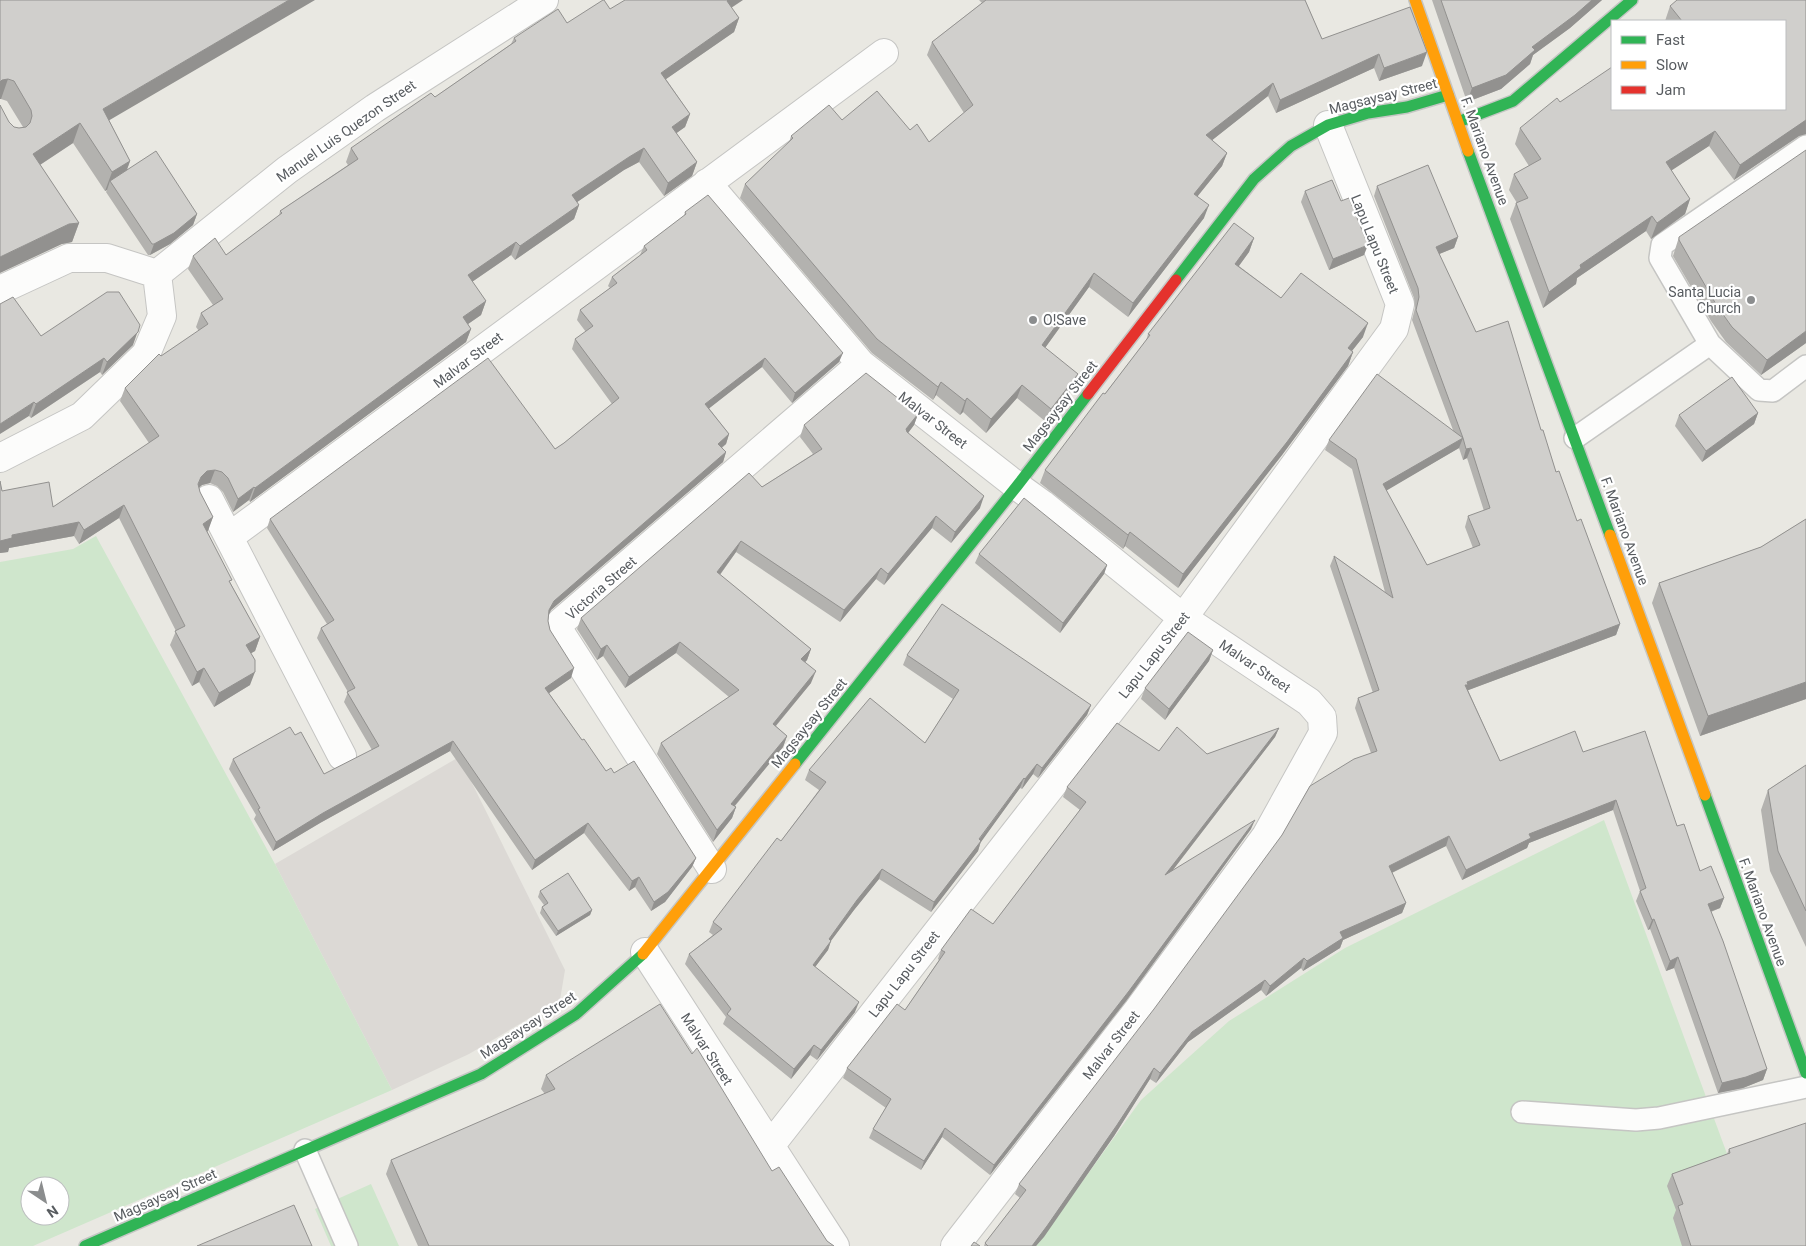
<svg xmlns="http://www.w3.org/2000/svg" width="1806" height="1246" font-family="Roboto,sans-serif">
  <rect width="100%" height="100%" fill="#e9e8e2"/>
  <path fill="#dcd9d5" d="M459 757 565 970 560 1000 469 1054 392 1090 275 864Z"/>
  <path fill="#cfe6cc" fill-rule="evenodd" d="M96 536 275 864 392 1090 33 1246H0V562L73 549ZM30 1186H60V1216H30Z
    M1604 820 1761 1246H1036L1141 1100 1229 1021 1345 948Z
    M371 1184 399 1246H331L315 1209Z"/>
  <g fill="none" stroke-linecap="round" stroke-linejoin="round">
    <g stroke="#c5c5c3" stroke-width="24">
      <path id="lane" d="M1806 146 1662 245 1660 258 1710 344 1759 390 1773 391 1806 366
        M1575 438 1710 344
        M1522 1112 1636 1120 1659 1118 1806 1087
        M305 1150 347 1246"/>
    </g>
    <g stroke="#c5c5c3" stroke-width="30">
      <path id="street" d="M707 183 861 364 1017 486 1042 504 1183 618 1309 702 1322 717 1323 733 1266 836 1138 1010 955 1246
        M157 274 287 170 375 108 544 0
        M0 290 69 258H107L157 274
        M0 458 82 416 146 354 162 316 157 274
        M209 499 342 756
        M229 537 884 53
        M712 869 560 632 561 622 861 364
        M645 952 835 1246
        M770 1146 1183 618 1394 329 1400 304 1328 125"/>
    </g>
    <g stroke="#c5c6c4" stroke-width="14">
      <path id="fast" d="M1458 122 1513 101 1632 0
        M1468 151 1610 535
        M1176 280 1254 179 1291 146 1328 125 1368 113 1407 107 1448 95
        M795 764 1017 486 1088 394
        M1705 795 1806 1073
        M85 1246 481 1074 576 1014 643 954"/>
    </g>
    <g stroke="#c5c6c4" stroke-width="14">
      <path id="slow" d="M1415 0 1468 151
        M1610 535 1705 795
        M643 954 795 764"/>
    </g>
    <g stroke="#c5c6c4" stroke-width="14">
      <path id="jam" d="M1088 394 1176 280"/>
    </g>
    <use href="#lane" stroke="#fcfcfb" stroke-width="21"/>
    <use href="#street" stroke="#fcfcfb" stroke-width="28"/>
    <use href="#fast" stroke="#30b455" stroke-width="11"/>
    <use href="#slow" stroke="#ff9f0a" stroke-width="11"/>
    <use href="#jam" stroke="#e5322d" stroke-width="11"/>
  </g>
  <path fill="#b3b2af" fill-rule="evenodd" d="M0 0 109 120 130 161 127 170 197 214 193 225 170 244 150 255H148L106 192 107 190 105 191 73 143 40 165 79 223 72 242 62 244 9 122 14 127 19 128 23 127 7 101 1 99Z
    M979 0H1305L1322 39 1422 66 1379 81 1374 68 1276 113 1268 96 1212 140 1227 153 1222 166 1197 196 1204 218 1128 317 1089 287 1045 348 1074 387 1046 422 1017 398 986 433 963 412 960 415 936 395 933 400 872 353 740 198 745 184 789 143 791 136 842 120 910 130 929 142 964 113 927 55 932 42 982 3Z
    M1432 0H1602L1570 28 1533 55 1530 64 1501 89 1467 102Z
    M1806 0V134L1799 136 1734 180 1709 146 1671 170 1690 199 1685 214 1651 239 1646 231 1577 278 1576 284 1543 308 1510 219 1516 203H1517L1509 190 1514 174 1529 166 1515 144 1520 128 1560 102 1612 109 1785 21H1665L1670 6Z
    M731 8 739 18 734 32 666 79 690 114 685 127 676 133 697 162 692 176 664 196 639 162 624 170 577 202 579 205 574 219 515 260 511 255 472 282 486 301 481 315 468 324 471 329 466 342 250 502 249 500 233 512 223 492 217 486 210 483 202 485 199 488 200 492 213 517 207 531 231 584 260 637 255 651 251 653 250 685 214 707 199 682 192 686 170 645 176 631 119 518 79 544 74 536 9 548 8 552 0 553V481L2 491 53 507 149 443 120 401 125 388 161 356 199 331 196 327 201 313 213 305 188 269 193 256 226 255 279 216 280 211 348 165 346 162 351 148 435 97 511 44 514 38 567 23 610 9Z
    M1377 186 1458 237 1454 248 1439 254 1476 332 1541 430 1556 472 1620 624 1616 635 1468 690 1500 761 1583 752 1677 826 1700 871 1724 898 1720 908 1711 912 1767 1069 1763 1080 1743 1088 1718 1093 1674 968 1666 971 1650 929 1648 930 1636 901 1640 891 1613 810 1529 843 1527 848 1462 880 1446 846 1392 873 1406 903 1402 913 1343 940 1340 948 1303 971 1301 968 1266 996 1261 990 1188 1042 1156 1083 1150 1079 1114 1136 1036 1246H984L985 1243 1020 1198 1015 1194 1019 1184 1371 753 1355 708 1358 698 1373 693 1330 566 1334 556 1385 592 1352 469 1325 450 1329 440 1453 430 1412 320 1415 308 1414 298 1374 196ZM1459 448 1463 460 1467 458 1484 511 1468 516 1465 527 1473 548 1427 565 1386 490Z
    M1305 191 1364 255 1329 270 1301 202Z
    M685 212 839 362 792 403 762 367 709 408 729 434 726 444 722 448 726 452 723 462 551 610 549 614 548 621 550 630 571 678 549 693 582 740 606 771 614 773 696 858 692 867 665 902 651 911 635 887 629 891 584 833 532 870 450 751 320 823 273 851 254 819 256 815 229 769 233 759 295 735 324 774 372 750 344 702 348 692 317 638 321 628 327 624 267 528 270 519 555 449 564 443 612 404 572 349 575 339 586 332 577 320 580 310 610 288 608 286 612 277 640 255 644 246 684 216Z
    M1679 237 1806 343 1761 375 1726 342 1711 321 1673 256Z
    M1254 238 1249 252 1239 266 1281 298 1363 337 1352 351 1353 352 1348 366 1282 455 1178 588 1125 546 1123 549 1040 483 1045 470 1146 341 1148 334Z
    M41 336 133 345 102 375 100 372 31 418 29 416Z
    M1758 413 1754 424 1702 462 1675 426 1679 415Z
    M918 414 914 425 908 433 980 508 951 543 932 528 884 585 876 579 840 622 736 552 720 575 811 649 807 660 805 662 811 683 776 726 787 736 783 747 735 806 736 807 732 818 713 842 657 754 661 743 729 697 676 653 625 688 603 656 597 660 577 629 581 618 762 487 813 454 800 437 804 425Z
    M1806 519V699L1700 736 1652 603 1659 583 1761 547Z
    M979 554 1107 565 1104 574 1060 633 975 563Z
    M1213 650 1209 661 1165 720 1141 699 1145 688Z
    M907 655 1091 705 1087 715 1038 778 1033 774 1022 789 1020 788 981 841 978 851 931 912 879 879 854 910 831 940 828 950 815 967 855 1012 817 1060 810 1055 791 1079 723 1024 726 1017 685 964 689 954 713 935 709 932 713 922 781 841 819 790 805 780 809 770 925 743 953 699 903 665Z
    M1279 728 1275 737 1173 870 1251 829 1126 1001 990 1175 942 1137 921 1170 869 1138 873 1129 886 1108 843 1078 847 1068 905 1010 939 960 938 959 941 950 993 924 1080 810 1063 797 1067 787 1159 751 1207 754Z
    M1806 765V947L1770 871 1761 810 1768 790Z
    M540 891 592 910 590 915 556 936 540 913 542 907 544 905 538 897Z
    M692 1054 772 1171 827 1241 834 1246H418L386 1174 391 1160 545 1094 541 1089 546 1075Z
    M1729 1149 1806 1246H1682L1673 1218 1676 1210 1667 1186 1672 1174 1727 1154Z"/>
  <path fill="#92918f" d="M289 0H315L96 128 103 109Z
    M728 0H743L722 14 727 1Z
    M1592 0H1602L1570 28 1533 55 1530 64 1501 89 1467 102 1472 88 1532 47Z
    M739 18 734 32 656 86 661 73Z
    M1427 52 1422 66 1379 81 1384 68Z
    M1379 54 1374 68 1276 113 1280 100Z
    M8 79 1 99H0V82L2 80Z
    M1273 83 1268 96 1201 149 1206 135Z
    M690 114 685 127 667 140 672 127Z
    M1805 120H1806V134L1799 136 1734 180 1740 165Z
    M80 123 73 143 26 174 33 154Z
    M1715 131 1709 146 1660 178 1666 162Z
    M644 148 639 162 624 170 567 209 572 195 629 157Z
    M1227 153 1222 166 1189 207 1194 194Z
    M130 161 123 180 110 181 107 190 105 191 112 172Z
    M697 162 692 176 664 196 668 183Z
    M1690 199 1685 214 1651 239 1657 223Z
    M579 205 574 219 515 260 520 246Z
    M1209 205 1204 218 1128 317 1133 303Z
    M197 214 193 225 170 244 150 255 154 244Z
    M1652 216 1646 231 1577 278 1576 284 1543 308 1549 292 1580 265Z
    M79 223 72 242 62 244 0 273V257L69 224Z
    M1458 237 1454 248 1432 257 1436 247Z
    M1254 238 1249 252 1230 278 1235 264Z
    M516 242 511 255 463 288 468 275Z
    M1368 245 1364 255 1329 270 1333 259Z
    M1094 273 1089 287 1037 359 1042 345Z
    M486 301 481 315 458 331 463 317Z
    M1368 323 1363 337 1343 362 1348 348Z
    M140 325 133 345 102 375 107 362Z
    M471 329 466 342 250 502 255 488Z
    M1806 331V343L1761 375 1767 360Z
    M1353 352 1348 366 1282 455 1178 588 1183 574Z
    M843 353 839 362 792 403 795 393Z
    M104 358 100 372 31 418 36 404Z
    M765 358 762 367 702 414 705 404Z
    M1078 374 1074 387 1046 422 1051 409Z
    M941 382 936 395 933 400 938 387Z
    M1022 385 1017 398 986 433 991 419Z
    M967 398 963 412 960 415 965 401Z
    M34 402 29 416 0 434V424Z
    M1758 413 1754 424 1702 462 1706 451Z
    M918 414 914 425 902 441 906 429Z
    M729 434 726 444 714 453 718 444Z
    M1463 438 1459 448 1379 495 1383 484Z
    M1471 448 1467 458 1463 460 1466 449Z
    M726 452 723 462 551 610 546 620 549 610 554 601Z
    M215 470 210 483 202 485 196 490 201 477 207 471Z
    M254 487 249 500 233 512 238 499Z
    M984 496 980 508 951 543 955 532Z
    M124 505 119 518 79 544 84 530Z
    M936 516 932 528 884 585 888 574Z
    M213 517 208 531 198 538 203 524Z
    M79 522 74 536 9 548 8 552 0 553V541L12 535Z
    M1130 532 1125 546 1123 549 1128 535Z
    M741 541 736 552 713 584 717 572Z
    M1107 565 1104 574 1060 633 1063 623Z
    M881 568 876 579 840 622 844 610Z
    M1620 624 1616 635 1466 691 1462 696 1467 682Z
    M260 637 255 651 241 659 246 645Z
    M680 642 676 653 625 688 629 677Z
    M607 645 603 656 597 660 601 649Z
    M811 649 807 660 797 671 801 659Z
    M1213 650 1209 661 1165 720 1169 709Z
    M204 668 199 682 192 686 197 672Z
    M574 668 571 678 542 698 545 688Z
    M816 671 811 683 768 735 773 724Z
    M255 672 250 685 214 707 219 693Z
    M1806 682V699L1700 736 1708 716Z
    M1091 705 1087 715 1038 778 1042 768Z
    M1279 728 1275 737 1162 884 1165 875Z
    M787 736 783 747 727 815 731 804Z
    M453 741 450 751 320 823 273 851 276 842 323 813Z
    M1037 764 1033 774 1022 789 1025 779Z
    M1024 778 1020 788 981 842V841L978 851 931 912 934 902Z
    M1616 800 1613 810 1529 843 1527 848 1462 880 1466 870 1529 834Z
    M736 807 732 818 713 842 717 830Z
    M1255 820 1251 829 1126 1001 990 1175 994 1165Z
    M588 823 584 833 532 870 535 860Z
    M1449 836 1446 846 1385 876 1389 866Z
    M696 858 692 867 665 902 651 911 654 902Z
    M882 869 879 879 854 910 825 949 829 939 857 900Z
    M639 877 635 887 629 891 632 881Z
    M1724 898 1720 908 1704 914 1708 904Z
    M1406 903 1402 913 1343 940 1340 948 1303 971 1307 961 1340 932Z
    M592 910 590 915 556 936 558 931Z
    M1654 919 1650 929 1648 930 1652 920Z
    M831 941 828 950 809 975 813 965Z
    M1678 957 1674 968 1666 971 1670 961Z
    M1304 958 1301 968 1266 996 1270 986Z
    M1265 980 1261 990 1188 1042 1156 1083 1160 1073 1192 1032Z
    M859 1002 855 1012 817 1060 821 1050Z
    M814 1045 810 1055 791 1079 794 1069Z
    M1154 1068 1150 1079 1114 1136 1044 1237 1036 1246H1032Z
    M1767 1069 1763 1080 1743 1088 1718 1093 1722 1083Z
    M945 1128 942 1137 921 1170 924 1161Z"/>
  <path fill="#d0cfcc" stroke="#92918f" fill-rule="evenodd" d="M0 0H289L103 109 130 161 112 172 80 123 33 154 79 223 69 224 0 257V105L9 122 14 127 19 128 26 127 30 123 32 116 31 110 14 81 8 79 2 80 0 82Z
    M603 0H604L610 9 625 0H728L727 1 739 18 661 73 690 114 672 127 697 162 668 183 644 148 629 157 572 195 579 205 520 246 516 242 468 275 486 301 463 317 471 329 255 488 254 487 238 499 228 478 222 472 215 470 207 471 201 477 198 484 200 492 213 517 203 524 232 580 229 581 260 637 246 645 255 660V672L219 693 204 668 197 672 175 631 185 626 124 505 84 530 79 522 12 535V538L0 541V481L2 491 49 482 53 507 159 436 125 388 159 354 161 356 208 324 201 313 223 299 193 256 215 238 226 255 282 213 280 211 358 159 351 148 431 93 435 97 516 41 514 38 558 9 567 23Z
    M986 0H1305L1322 39 1410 7 1427 52 1384 68 1379 54 1280 100 1273 83 1206 135 1227 153 1194 194 1209 205 1133 303 1094 273 1042 345 1078 374 1051 409 1022 385 991 419 967 398 965 401 941 382 938 387 877 339 745 184 793 138 791 136 829 105 842 120 877 91 910 130 917 124 929 142 973 105 932 42Z
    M1441 0H1592L1575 15 1532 47 1535 50 1506 75 1472 88Z
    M1677 0H1806V120L1740 165 1715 131 1666 162 1690 199 1657 223 1652 216 1580 265 1581 268 1549 292 1516 203 1528 198 1514 174 1541 159 1520 128 1557 98 1560 102 1612 67V109H1785V21H1682L1670 6Z
    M1806 150V331L1767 360 1732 327 1717 306 1679 240V237Z
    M156 151 197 214 174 233 154 244H152L110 181Z
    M1428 165 1458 237 1436 247 1476 332 1508 321 1541 430H1543L1556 472 1559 471 1577 521 1581 519 1620 624 1467 682 1468 685H1465L1500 761 1575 731 1583 752 1645 731 1677 826 1684 824 1700 871 1711 866 1724 898 1708 904 1723 941 1767 1069 1746 1077 1722 1083 1678 957 1670 961 1654 919 1652 920 1640 891 1646 888 1616 800 1529 834 1531 838 1466 870 1449 836 1389 866 1406 903 1340 932 1343 938 1307 961 1304 958 1270 986 1265 980 1192 1032 1160 1073 1154 1068 1117 1125 1047 1226 1032 1246H988L985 1243 1026 1190 1019 1184 1154 1009 1282 835 1310 786 1354 759 1377 751 1358 698 1379 690 1334 556 1393 598 1356 459 1329 440 1377 374 1463 438 1416 310 1419 297 1418 288 1377 186ZM1463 438 1466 449 1471 448 1490 508 1468 516 1480 545 1427 565 1383 484Z
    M1332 180 1341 201 1349 198 1368 245 1333 259 1305 191Z
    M708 195 843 353 795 393 765 358 705 404 729 434 718 444 726 452 554 601 549 610 548 621 550 630 574 668 545 688 582 740 584 739 606 771 611 768 614 773 634 761 696 858 668 892 654 902 639 877 632 881 588 823 535 860 453 741 323 813 276 842 258 809 260 808 233 759 290 727 295 735 301 732 324 774 379 746 347 692 355 688 321 628 334 620 270 519 488 358 555 449 564 443 619 398 575 339 593 326 580 310 617 283 612 277 647 250 644 246 686 214 685 212Z
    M1234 223 1254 238 1235 264 1281 298 1301 273 1368 323 1348 348 1353 352 1287 442 1183 574 1130 532 1128 535 1045 470 1103 393 1105 394 1150 335 1148 334Z
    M107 292H119L140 325 138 332 107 362 104 358 36 404 34 402 0 424V304L13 297 41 336Z
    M866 373 918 414 906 429 907 432 984 496 955 532 936 516 888 574 881 568 844 610 741 541 717 572 811 649 801 659 816 671 773 724 787 736 731 804 736 807 717 830 661 743 739 690 680 642 629 677 607 645 601 649 581 618 749 473 762 487 822 449 804 425Z
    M1732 377 1758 413 1706 451 1679 415Z
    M1024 498 1107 565 1063 623 979 554Z
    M1806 519V682L1708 716 1659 583 1761 547Z
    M942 604 1091 705 1042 768 1037 764 1025 779 1024 778 979 839 981 841 934 902 882 869 857 900 829 939 831 941 813 965 859 1002 821 1050 814 1045 794 1069 727 1014 731 1009 689 954 722 929 713 922 777 838 781 841 826 782 809 770 870 698 925 743 959 690 907 655Z
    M1188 632 1213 650 1169 709 1145 688Z
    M1117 723 1159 751 1177 727 1207 754 1279 728 1165 875 1255 820 1129 991 994 1165 945 1128 924 1161 873 1129 891 1099 847 1068 897 1004 905 1010 945 952 941 950 971 909 993 924 1086 802 1067 787Z
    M1806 765V911L1778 851 1768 790Z
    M568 873 592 910 558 931 542 907 548 903 540 891Z
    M660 1004 692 1054 697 1048 772 1171 779 1167 827 1241 834 1246H429L391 1160 555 1089 546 1075Z
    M1806 1123V1246H1691L1678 1206 1683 1204 1672 1174 1730 1153 1729 1149Z
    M294 1205 312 1246H197Z
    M974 1242 980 1246H971Z"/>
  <g fill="#8b8d8e" stroke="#fff" stroke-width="2">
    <circle cx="1751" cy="300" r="5"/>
    <circle cx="1033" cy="320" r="5"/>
  </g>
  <g text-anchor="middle" stroke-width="4.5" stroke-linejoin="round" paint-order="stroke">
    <g font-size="14" fill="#585c60" stroke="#fff">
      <text transform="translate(1383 96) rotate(-14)" y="5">Magsaysay Street</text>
      <text transform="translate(346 131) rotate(-35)" y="5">Manuel Luis Quezon Street</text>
      <text transform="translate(1485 151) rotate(70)" y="5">F. Mariano Avenue</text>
      <text transform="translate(1375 244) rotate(68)" y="5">Lapu Lapu Street</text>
      <text transform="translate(468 360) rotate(-37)" y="5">Malvar Street</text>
      <text transform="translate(1060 406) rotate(-52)" y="5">Magsaysay Street</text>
      <text transform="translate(933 420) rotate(38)" y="5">Malvar Street</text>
      <text transform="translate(1625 531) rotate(70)" y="5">F. Mariano Avenue</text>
      <text transform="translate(601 588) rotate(-41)" y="5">Victoria Street</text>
      <text transform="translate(1154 655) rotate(-52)" y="5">Lapu Lapu Street</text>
      <text transform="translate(1255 666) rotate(34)" y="5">Malvar Street</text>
      <text transform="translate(809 723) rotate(-51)" y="5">Magsaysay Street</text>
      <text transform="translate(1763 912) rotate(70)" y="5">F. Mariano Avenue</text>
      <text transform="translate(904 974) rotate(-52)" y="5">Lapu Lapu Street</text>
      <text transform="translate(528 1025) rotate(-33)" y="5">Magsaysay Street</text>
      <text transform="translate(1111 1045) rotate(-52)" y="5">Malvar Street</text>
      <text transform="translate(707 1049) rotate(57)" y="5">Malvar Street</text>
      <text transform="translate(165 1195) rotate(-24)" y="5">Magsaysay Street</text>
    </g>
    <g font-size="14" fill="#585c60" stroke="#fff" text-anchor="end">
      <text x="1741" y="297">Santa Lucia<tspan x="1741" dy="16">Church</tspan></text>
      <text x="1043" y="325" text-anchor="start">O!Save</text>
    </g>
  </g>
  <rect x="1611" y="20" width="175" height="90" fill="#ffffff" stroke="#bcbebf"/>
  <rect x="1621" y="36" width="25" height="8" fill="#30b455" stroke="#bcbebf"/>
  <text x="1656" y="45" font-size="15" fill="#585c60">Fast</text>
  <rect x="1621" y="61" width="25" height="8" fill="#ff9f0a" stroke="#bcbebf"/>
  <text x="1656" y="70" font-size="15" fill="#585c60">Slow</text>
  <rect x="1621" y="86" width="25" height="8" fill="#e5322d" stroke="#bcbebf"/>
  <text x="1656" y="95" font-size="15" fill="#585c60">Jam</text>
  <g transform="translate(45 1201) rotate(145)"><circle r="24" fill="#ffffff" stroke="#bcbebf"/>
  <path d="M0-4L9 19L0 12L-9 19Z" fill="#8b8d8e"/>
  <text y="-8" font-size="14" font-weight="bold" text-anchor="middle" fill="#585c60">N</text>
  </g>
</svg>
